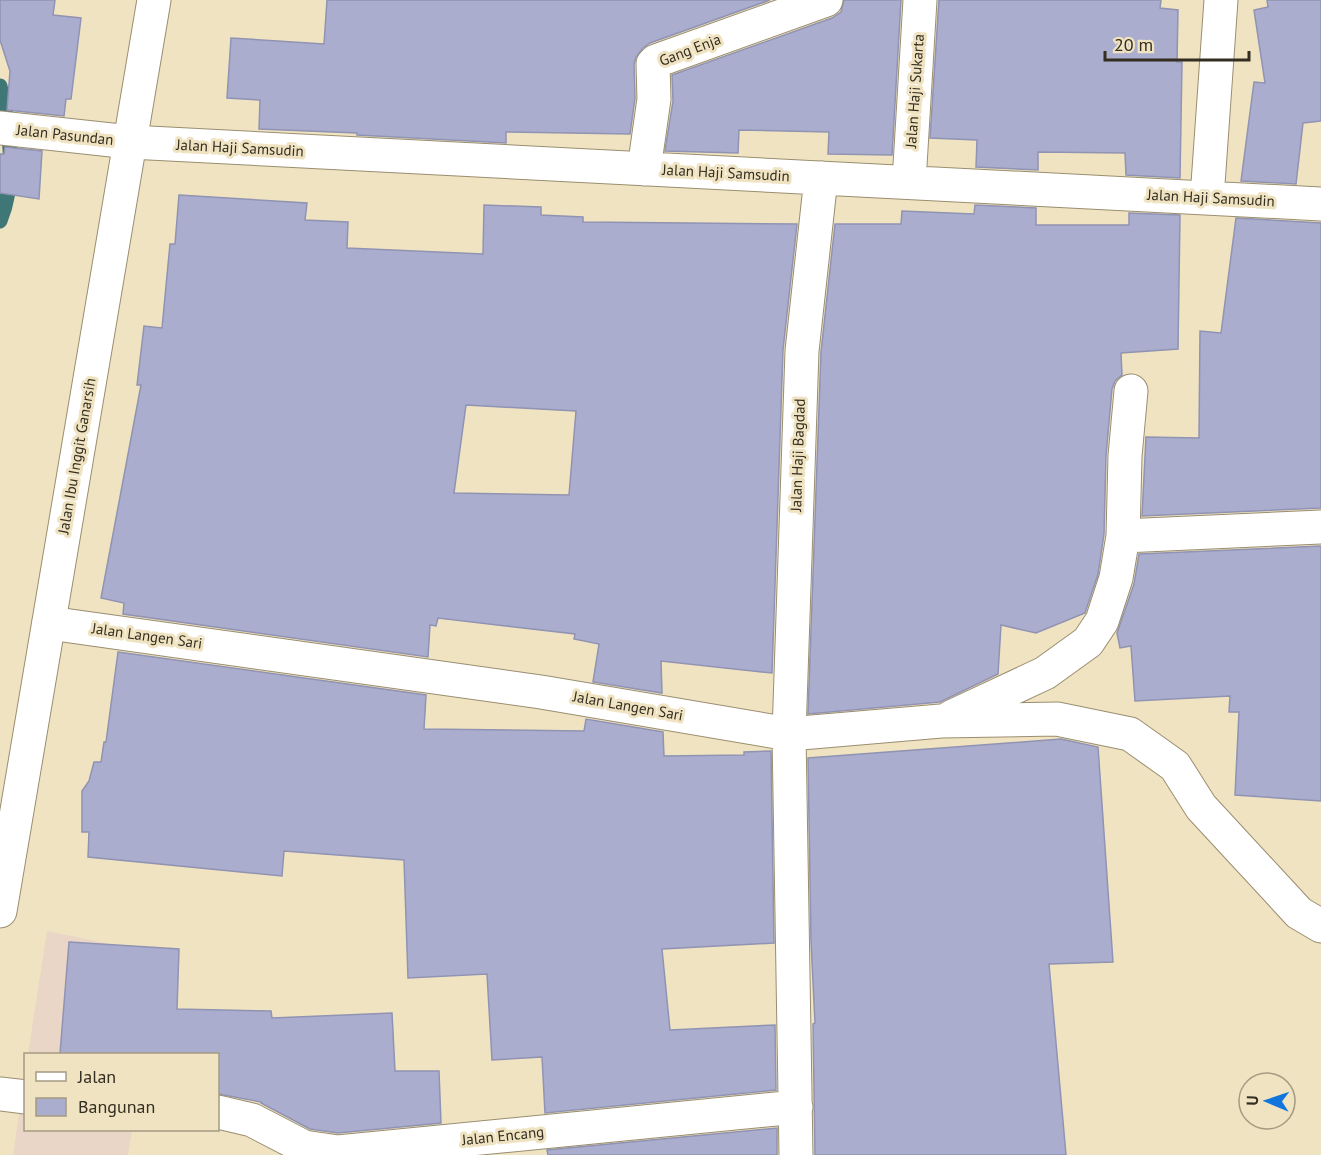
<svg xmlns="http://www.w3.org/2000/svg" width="1321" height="1155" font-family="'PT Sans',sans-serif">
  <rect width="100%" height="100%" fill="#f0e3c2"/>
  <path fill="#e9d6c6" d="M47 931 159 954 144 1054H28Z
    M25 1074 26 1130H132L128 1155H13Z"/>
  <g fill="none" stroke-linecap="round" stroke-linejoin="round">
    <path stroke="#3e7775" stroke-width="15" d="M0 86C10 127 17 180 0 221"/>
  </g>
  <path fill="#aaadcd" stroke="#9093b2" stroke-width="1.5" fill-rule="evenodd" d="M0 0H55L53 15 81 18 71 99H66L64 116 7 110 10 71 0 40Z
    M327 0H770L650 43 643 48 636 57 634 64 635 98 630 134 506 132V143L357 135V133L259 129 260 100 227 98 231 38 324 44Z
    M844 0H901L892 155 828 154 829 132 739 130 738 153 665 151 673 101 672 75 832 18 841 12Z
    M939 0H1161L1160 8 1178 10 1177 62H1182L1180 178 1126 175 1125 153 1038 152V170L976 167 977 140 930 138Z
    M1267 0H1321V121L1303 123 1296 184 1241 181 1254 82 1265 83 1254 10 1268 7Z
    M5 147 42 151 39 199 0 193V154H4Z
    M179 195 307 203 305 220 348 222 347 248 483 254 484 205 541 207V215L583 217V222L797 224 783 350 772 673 661 661 662 693 593 682 599 644 574 639 575 634 438 618 436 626 430 625 428 657 123 614 124 603 101 598 141 385H137L144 326 162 328 170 244H175ZM466 405 576 411 569 495 454 493Z
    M975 205 1036 208V225H1129V213L1180 215 1178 349 1121 353 1122 375 1115 381 1112 389 1106 456 1104 534 1098 574 1085 613 1036 633 1001 625 998 674 940 702 808 714 821 352 835 224H901L902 211 974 214Z
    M1236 218 1321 223V508L1142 516 1146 437 1199 438 1200 331 1221 333Z
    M1321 546V801L1235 795 1239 712H1229L1230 696 1135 701 1131 646 1120 648 1117 633 1134 584 1139 554Z
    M118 652 426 695 424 729 584 731 586 719 663 732 664 756 744 755V752L771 751 774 943 662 949 670 1030 775 1025 776 1090 545 1113 542 1057 492 1060 487 974 408 978 404 860 284 851 282 876 88 857 89 832H82V791L89 781 94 762H101L104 742H106Z
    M1061 739 1098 747 1113 962 1049 964 1066 1155H815L813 1024 815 1023 811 941 808 758Z
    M69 942 179 949 177 1009 271 1011 272 1018 392 1013 395 1071H439L441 1123 338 1133 310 1129 261 1103V1102L218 1094V1054H60Z
    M777 1128V1155H548L547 1150Z"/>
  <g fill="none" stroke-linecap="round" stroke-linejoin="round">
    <g stroke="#9a8e70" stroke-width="35">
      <path id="street" d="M0 128 130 142 1321 204
        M644 169 654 99 653 64 656 61 826 0
        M909 182 920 0
        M1207 198 1221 0
        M1123 536 1321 527
        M49 623 541 692 789 734 941 721 1057 719 1130 734 1175 766 1201 807 1299 913 1321 926
        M951 717 1045 673 1088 642 1102 621 1116 578 1123 536 1125 456 1131 391
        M0 1094 26 1097
        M218 1112 252 1120 304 1147 338 1152 796 1107
        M796 1155 789 734 802 351 821 178"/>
    </g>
    <g stroke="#9a8e70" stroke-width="35">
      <path id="secondary" d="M0 911 154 0"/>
    </g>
    <use href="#street" stroke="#fff" stroke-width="33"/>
    <use href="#secondary" stroke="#fff" stroke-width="33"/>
  </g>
  <g text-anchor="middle" stroke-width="6" stroke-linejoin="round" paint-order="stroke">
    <g font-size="15" fill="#332e21" stroke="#f0e3c2">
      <text transform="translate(690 50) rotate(-21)" y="5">Gang Enja</text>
      <text transform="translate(915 91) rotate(-86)" y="5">Jalan Haji Sukarta</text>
      <text transform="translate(65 135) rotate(6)" y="5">Jalan Pasundan</text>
      <text transform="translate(240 148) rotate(3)" y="5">Jalan Haji Samsudin</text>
      <text transform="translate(726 173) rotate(3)" y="5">Jalan Haji Samsudin</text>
      <text transform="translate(1211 198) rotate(3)" y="5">Jalan Haji Samsudin</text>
      <text transform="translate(798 455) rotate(-88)" y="5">Jalan Haji Bagdad</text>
      <text transform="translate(77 456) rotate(-80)" y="5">Jalan Ibu Inggit Ganarsih</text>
      <text transform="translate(147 636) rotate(8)" y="5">Jalan Langen Sari</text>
      <text transform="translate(628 706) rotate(10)" y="5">Jalan Langen Sari</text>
      <text transform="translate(503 1136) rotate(-6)" y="5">Jalan Encang</text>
    </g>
  </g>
  <rect x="24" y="1053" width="195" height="78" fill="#f0e3c2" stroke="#a49b82" stroke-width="1.5"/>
  <rect x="36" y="1072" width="30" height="9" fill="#ffffff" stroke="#a49b82" stroke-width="1.5"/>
  <text x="78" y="1083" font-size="18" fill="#332e21">Jalan</text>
  <rect x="36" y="1098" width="30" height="18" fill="#aaadcd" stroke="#a49b82" stroke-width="1.5"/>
  <text x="78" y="1113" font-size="18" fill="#332e21">Bangunan</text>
  <g transform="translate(1267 1101) rotate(272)"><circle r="28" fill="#f0e3c2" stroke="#a49b82" stroke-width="1.5"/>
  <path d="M0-4.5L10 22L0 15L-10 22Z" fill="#1076de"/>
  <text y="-9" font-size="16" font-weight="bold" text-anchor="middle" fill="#332e21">U</text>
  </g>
  <path d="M1105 51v9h144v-9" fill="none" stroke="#332e21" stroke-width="3"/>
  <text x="1114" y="51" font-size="18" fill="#332e21" stroke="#f0e3c2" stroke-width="4.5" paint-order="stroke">20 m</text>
</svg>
